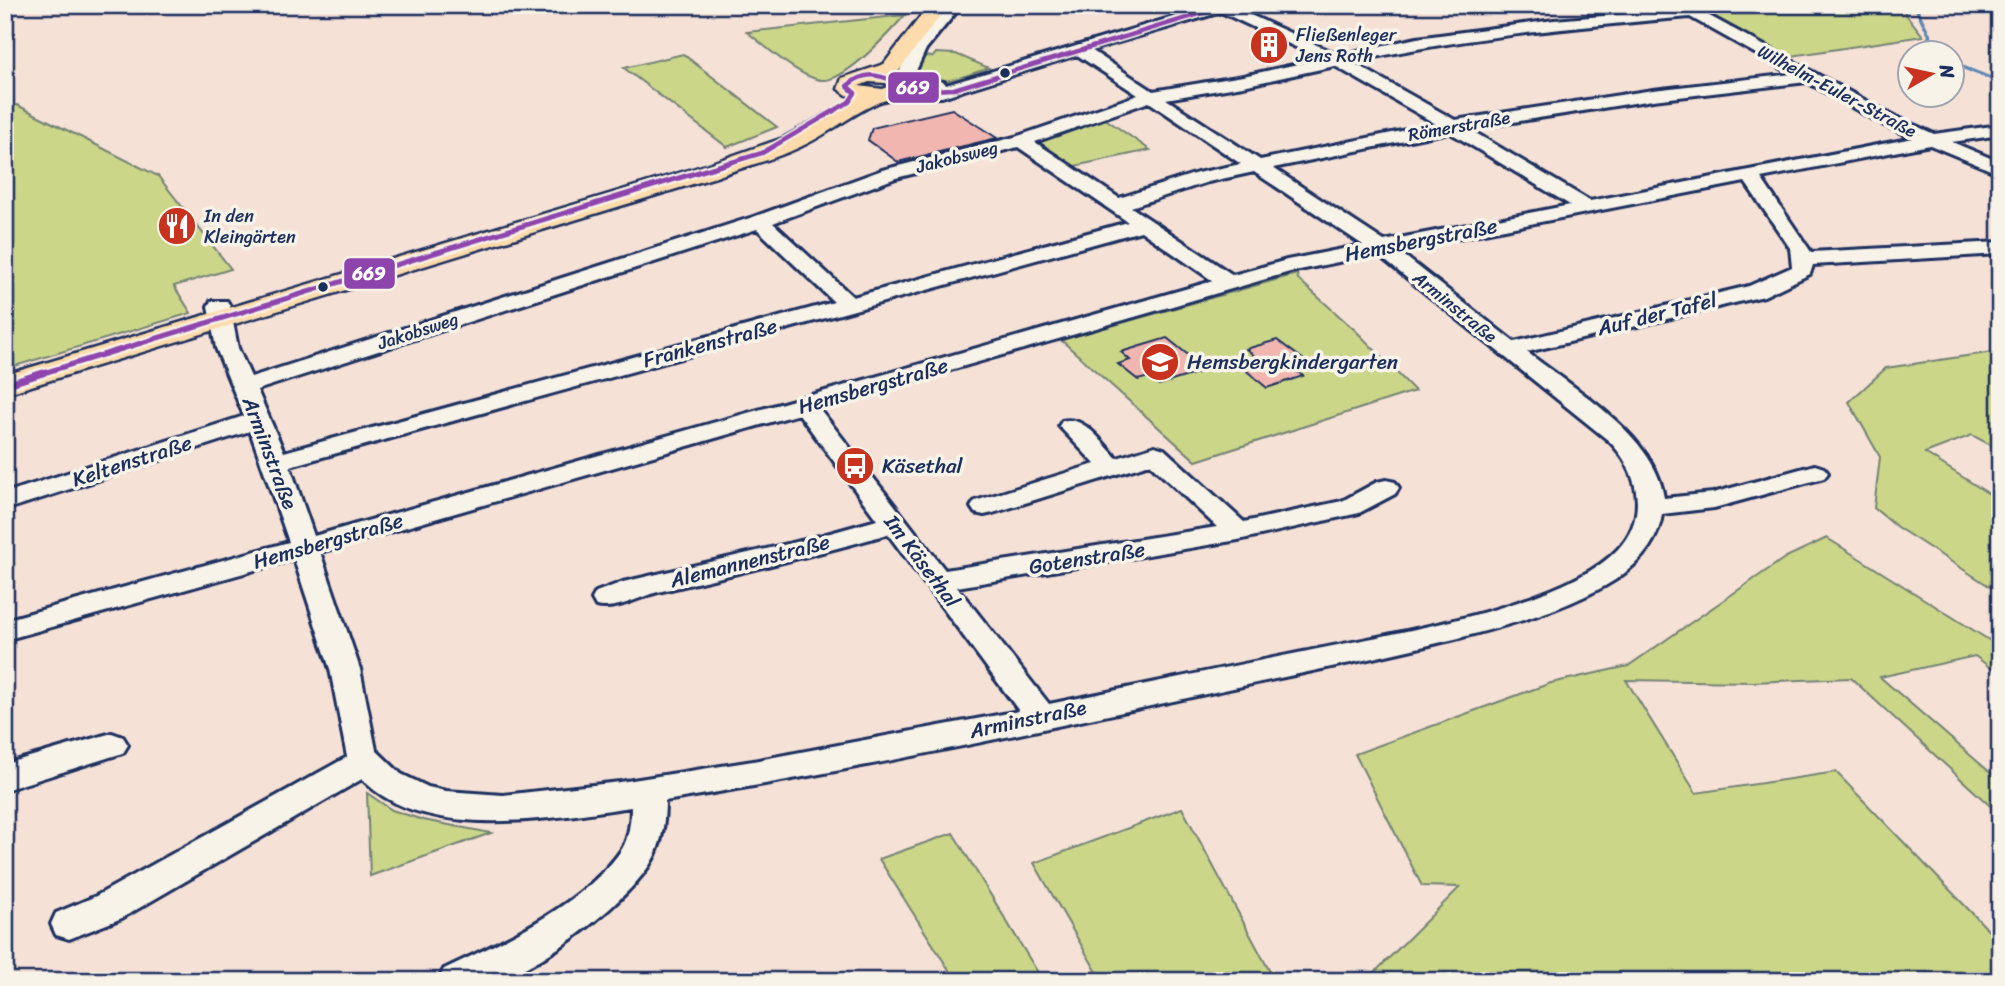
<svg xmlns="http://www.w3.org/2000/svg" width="2005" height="986" font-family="Sriracha,sans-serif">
  <rect width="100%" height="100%" fill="#f6e1d7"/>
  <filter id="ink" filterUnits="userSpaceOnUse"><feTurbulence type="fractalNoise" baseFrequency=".0143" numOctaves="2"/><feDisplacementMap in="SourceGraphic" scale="14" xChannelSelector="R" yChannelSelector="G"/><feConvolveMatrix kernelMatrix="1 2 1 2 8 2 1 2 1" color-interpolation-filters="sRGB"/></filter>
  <g filter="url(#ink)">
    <path fill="#cbd689" stroke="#738274" stroke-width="2" d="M1689 5H1904L1905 13 1923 36 1785 57Z
      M905 15C890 32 848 78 825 80 804 82 764 45 747 32Z
      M936 53 956 54 989 68C961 77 945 87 916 76V67L924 56 933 57Z
      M683 54 777 127 727 147 624 68Z
      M17 105 158 176 231 269 174 286 191 313 5 369V108Z
      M1104 118 1150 150 1070 167 1037 143Z
      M1297 274 1298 279 1356 331 1415 391 1196 461 1061 340Z
      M2000 351V450L1972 435 1925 453 2000 501V593L1897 527 1874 508 1880 457 1849 402 1886 368Z
      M1827 538 2000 647V675L1975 656 1880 677 2000 781V815L1851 678 1753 682 1626 680 1696 793 1836 772 2000 942V981H1366L1460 887 1422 886 1355 754 1551 683 1628 666 1786 557Z
      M367 793 392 810 423 820 491 833 370 876Z
      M1182 808 1275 981H1102L1034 863Z
      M953 833 1043 981H956L879 859Z"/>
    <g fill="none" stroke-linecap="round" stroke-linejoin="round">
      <path stroke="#5e88b1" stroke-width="3.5" d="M1911 5 1916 8 1930 36 1924 44 1931 52
        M1952 63 2000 82"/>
    </g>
    <path fill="#f2b6b0" stroke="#1b2f5e" stroke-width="2" d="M952 109 997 138 898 162 868 140 872 128Z
      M1167 338 1207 370 1159 385 1149 377 1138 380 1118 364 1130 360 1121 352Z
      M1277 340 1305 361 1289 366 1303 376 1267 388 1243 368 1262 362 1246 349Z"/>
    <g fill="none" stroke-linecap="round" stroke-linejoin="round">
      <g stroke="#1b2f5e" stroke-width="6">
        <path id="minor" d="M947 5H962L926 49 915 73 922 78 944 82 946 85 1213 5H1237L1235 8 1339 55 1417 38 1554 20 1676 10 1671 5H1689L1894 116 1934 134 2000 125V135L1952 142 2000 162V174L1930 145 1761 178 1811 252 2000 242V254L1813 265 1810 274 1764 296 1527 352C1574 389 1656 436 1664 498L1713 493 1815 465 1824 468 1828 473 1824 478 1714 508 1662 514C1658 546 1632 571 1605 586 1560 611 1509 625 1459 638 1394 654 1327 668 1261 682 1063 725 865 769 665 801 665 820 662 843 653 859 630 901 543 966 497 980 481 985 456 981 438 981L444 969C502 942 585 904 622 849 629 838 631 819 631 807 554 818 423 843 362 779L122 918 69 939 56 935 51 924 56 913 96 896 347 757 330 669 294 559 5 640V620L289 542 250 431 5 510V493L244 416 216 348 208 306 211 301H227L230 306 238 348 251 377 753 217 882 170 1015 137 1138 95 1077 55 942 97H886L884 93 886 89 921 87C912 86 904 83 899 75 906 47 929 27 947 5ZM1221 12 1321 59 1243 76 1153 91 1091 50ZM1690 17 1792 74 1653 90 1455 120 1352 62C1463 37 1576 27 1690 17ZM1335 66 1436 124 1260 160 1166 99 1243 86ZM1807 82 1882 124 1913 138 1590 201 1469 129 1653 100ZM1149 102 1241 164 1197 173 1119 198 1035 142ZM1449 132 1570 205 1384 241 1273 168ZM1018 147 1128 222 853 297 773 223 896 178ZM1254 172 1363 245 1287 260 1233 275 1131 207 1208 182ZM1745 182 1790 248 1792 267 1749 286 1514 342 1397 250ZM757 229 834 302 284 452 257 390ZM1141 231 1213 281 314 536 290 466ZM1377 254 1609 441C1639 471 1649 516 1618 549 1563 608 1382 635 1303 652 1218 669 1133 687 1049 704L957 587 1238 540 1359 513 1395 494 1399 488 1395 482 1386 480 1377 482 1342 501 1244 522 1164 449 1155 446 1117 458C1102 443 1085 415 1062 421L1059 426 1095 464 975 501 971 507 975 513 984 515 993 513 1150 464 1217 527 945 570 819 408 1290 272ZM799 414 877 520 805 540 623 582 596 592 592 599 596 606C616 611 638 597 658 592 735 574 812 556 888 534L1019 711 753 761 620 782 503 795 446 791 428 787 401 774 376 750 360 669 320 552Z
          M112 733 123 737 128 745 123 753 5 790V764Z"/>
      </g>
      <g stroke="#1b2f5e" stroke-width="5">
        <path id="major" d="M929 5H948L898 72 912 86C903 100 889 97 875 104 849 116 827 135 800 147 775 159 746 166 719 176L5 394V375L703 166 783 138 853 99 838 89 842 78 884 64ZM869 82 886 83 890 86 883 89 859 86Z"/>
      </g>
      <use href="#minor" fill="#f7f3e8" fill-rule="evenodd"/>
      <use href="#major" fill="#fddbac" fill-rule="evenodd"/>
      <g stroke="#f7f3e8" stroke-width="8">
        <path id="bus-1-far2" d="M722 165 762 153 849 102 855 93 847 86C874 62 891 85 920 89 931 91 943 89 954 89L1229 5"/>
      </g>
      <g stroke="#f7f3e8" stroke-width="10">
        <path id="bus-1-far1" d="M37 375 728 163"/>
      </g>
      <g stroke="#f7f3e8" stroke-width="12">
        <path id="bus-1" d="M5 385 43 373"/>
      </g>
      <use href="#bus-1-far2" stroke="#8e44ad" stroke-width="4.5"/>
      <use href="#bus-1-far1" stroke="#8e44ad" stroke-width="5"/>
      <use href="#bus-1" stroke="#8e44ad" stroke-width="7"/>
    </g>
  </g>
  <defs>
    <g id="building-disc" transform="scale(2.0125)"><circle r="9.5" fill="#c8321e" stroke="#f7f3e8"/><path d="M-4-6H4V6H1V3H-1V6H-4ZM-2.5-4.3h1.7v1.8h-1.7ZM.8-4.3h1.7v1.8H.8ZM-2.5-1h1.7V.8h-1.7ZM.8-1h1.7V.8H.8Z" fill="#fff"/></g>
    <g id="restaurant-disc" transform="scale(2.0125)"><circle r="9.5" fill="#c8321e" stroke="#f7f3e8"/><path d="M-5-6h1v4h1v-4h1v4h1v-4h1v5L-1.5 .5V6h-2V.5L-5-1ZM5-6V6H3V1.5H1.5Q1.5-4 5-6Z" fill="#fff"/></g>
    <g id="school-disc" transform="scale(2.0125)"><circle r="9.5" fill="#c8321e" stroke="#f7f3e8"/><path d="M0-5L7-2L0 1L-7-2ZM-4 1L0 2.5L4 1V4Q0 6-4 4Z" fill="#fff"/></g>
    <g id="bus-disc" transform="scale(2.0125)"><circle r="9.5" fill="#c8321e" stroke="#f7f3e8"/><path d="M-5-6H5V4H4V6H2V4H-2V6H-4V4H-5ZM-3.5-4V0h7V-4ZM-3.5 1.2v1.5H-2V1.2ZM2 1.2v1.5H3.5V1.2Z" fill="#fff"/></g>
  </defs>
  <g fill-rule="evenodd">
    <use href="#building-disc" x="1269" y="45"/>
    <use href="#restaurant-disc" x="177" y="226"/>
    <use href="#school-disc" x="1160" y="362"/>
    <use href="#bus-disc" x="855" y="466"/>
  </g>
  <g fill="#1b2f5e" stroke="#f7f3e8" stroke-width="2.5">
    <circle cx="1005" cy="73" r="6"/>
    <circle cx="323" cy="287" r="6"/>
  </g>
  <g text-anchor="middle" stroke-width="7" stroke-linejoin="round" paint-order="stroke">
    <g font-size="18" fill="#1b2f5e" stroke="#f7f3e8" text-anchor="start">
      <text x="1296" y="41">Fließenleger<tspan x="1296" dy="21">Jens Roth</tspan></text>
      <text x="204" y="222">In den<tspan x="204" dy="21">Kleingärten</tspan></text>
    </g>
    <g font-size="18" fill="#1b2f5e" stroke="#f7f3e8">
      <text transform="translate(1837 91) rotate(28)" y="6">Wilhelm-Euler-Straße</text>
      <text transform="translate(1459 126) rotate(-10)" y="6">Römerstraße</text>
      <text transform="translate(957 157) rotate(-14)" y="6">Jakobsweg</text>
      <text transform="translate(1455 307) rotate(39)" y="6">Arminstraße</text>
      <text transform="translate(418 331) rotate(-18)" y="6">Jakobsweg</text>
    </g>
    <g font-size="21" fill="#1b2f5e" stroke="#f7f3e8">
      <text transform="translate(1421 240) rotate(-11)" y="7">Hemsbergstraße</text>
      <text transform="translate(1657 314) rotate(-14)" y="7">Auf der Tafel</text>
      <text transform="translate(710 343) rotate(-15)" y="7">Frankenstraße</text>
      <text transform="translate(873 386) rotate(-16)" y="7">Hemsbergstraße</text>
      <text transform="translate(270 453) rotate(69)" y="7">Arminstraße</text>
      <text transform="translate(132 461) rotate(-18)" y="7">Keltenstraße</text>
      <text transform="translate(328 541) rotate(-16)" y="7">Hemsbergstraße</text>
      <text transform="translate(1087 558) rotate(-9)" y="7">Gotenstraße</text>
      <text transform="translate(750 561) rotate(-14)" y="7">Alemannenstraße</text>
      <text transform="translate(922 561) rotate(53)" y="7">Im Käsethal</text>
      <text transform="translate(1028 719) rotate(-12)" y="7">Arminstraße</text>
    </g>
    <g font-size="21" fill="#1b2f5e" stroke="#f7f3e8" text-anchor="start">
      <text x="1187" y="369">Hemsbergkindergarten</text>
      <text x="882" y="473">Käsethal</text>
    </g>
  </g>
  <g stroke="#f7f3e8" stroke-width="2.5">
    <rect x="887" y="71" width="53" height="33" rx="7" fill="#8e44ad"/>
    <rect x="343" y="257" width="53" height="33" rx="7" fill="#8e44ad"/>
  </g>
  <g font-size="19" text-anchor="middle" font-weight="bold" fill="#fff">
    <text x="913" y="94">669</text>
    <text x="369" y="280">669</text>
  </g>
  <rect width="2005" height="986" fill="none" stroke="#f7f3e8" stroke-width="28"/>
  <rect x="14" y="14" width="1977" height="958" fill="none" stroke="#1b2f5e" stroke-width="2.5" filter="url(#ink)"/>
  <g transform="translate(1931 74) rotate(81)"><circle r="33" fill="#f7f3e8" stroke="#9fa5b1" stroke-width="2"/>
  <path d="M0-5L12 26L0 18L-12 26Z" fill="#c8321e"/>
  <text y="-10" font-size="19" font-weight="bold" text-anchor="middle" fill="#1b2f5e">N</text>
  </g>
</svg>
